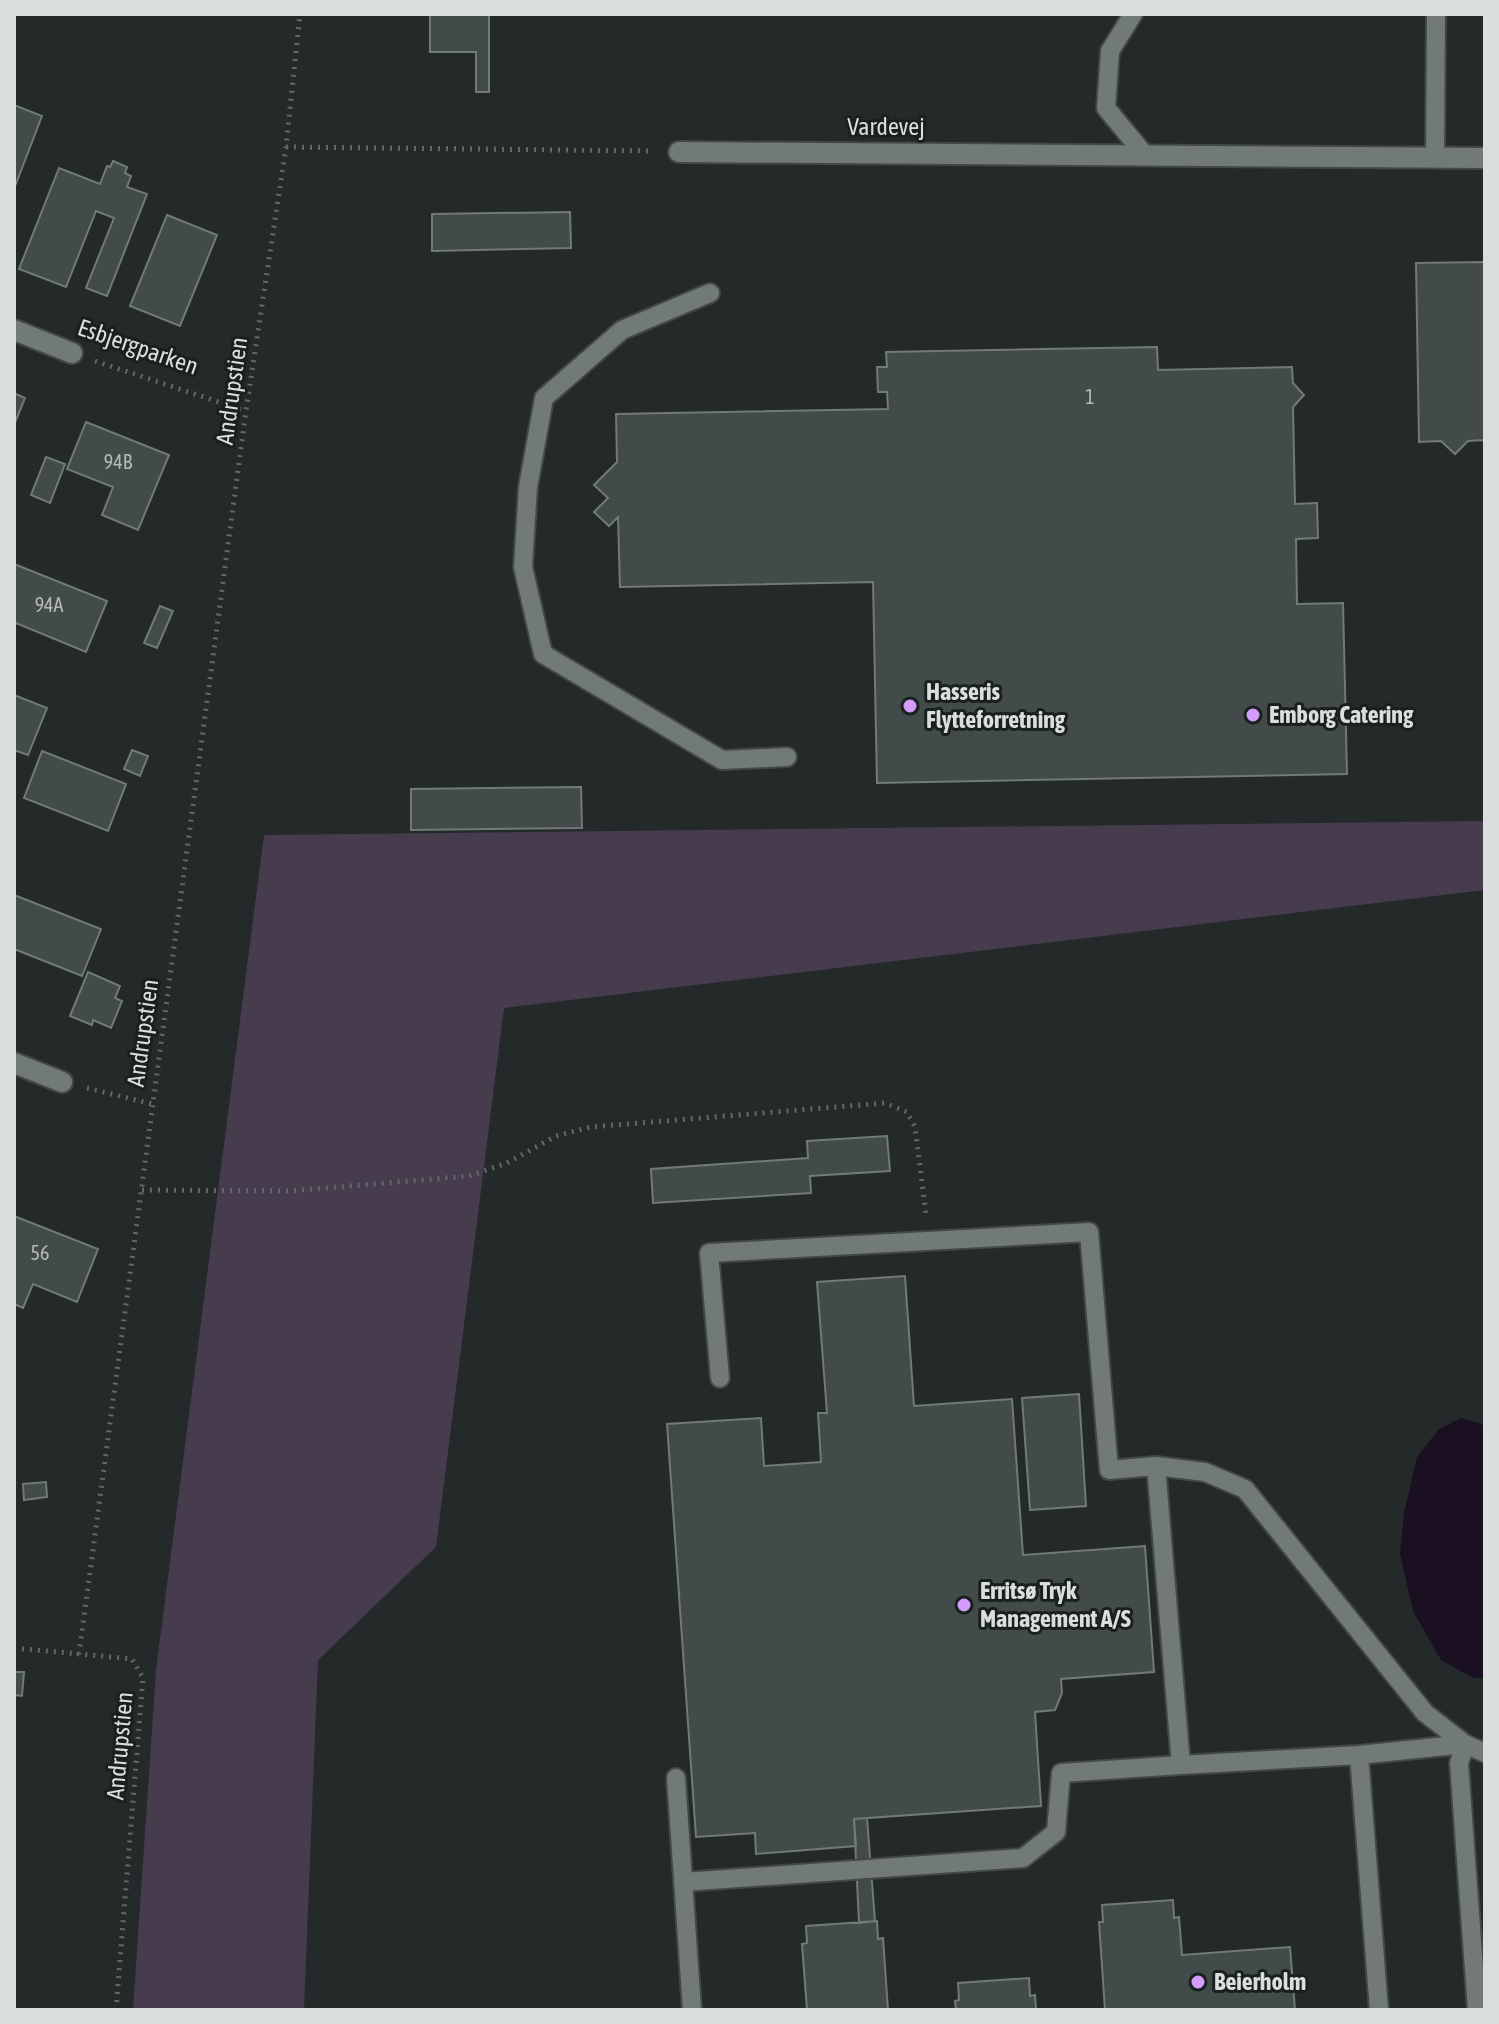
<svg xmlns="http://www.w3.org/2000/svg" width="1499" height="2024" font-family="'Asap Condensed',sans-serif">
  <rect width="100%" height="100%" fill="#232a29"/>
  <path fill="#463c4d" d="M1485 821V890L504 1008 436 1547 318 1660 304 2010H133L156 1670 264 835Z"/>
  <path fill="#1b0f22" d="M1461 1418 1485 1425V1679L1471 1677 1441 1660 1413 1611 1400 1554 1404 1513 1417 1457 1439 1429Z"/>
  <path fill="#424b49" stroke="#707a78" stroke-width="2" d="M430 14H489V92H476V52H430Z
    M14 105 42 116 14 189Z
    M113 161 127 167 125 173 131 176 127 187 147 194 107 296 86 288 114 218 96 211 66 287 19 269 59 168 100 184 107 166 110 167Z
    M570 212 571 248 432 251V214Z
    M167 215 217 235 180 326 130 306Z
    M1485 262V440L1468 441 1455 454 1441 441 1419 442 1416 263Z
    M1157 347 1158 370 1292 367 1293 383 1304 395 1293 407 1295 504 1317 503 1318 538 1296 539 1297 604 1343 603 1347 774 877 783 873 582 620 587 618 517 609 526 594 512 608 498 594 485 617 462 616 414 888 409 887 392H878L877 367H887L886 352Z
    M14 393 25 398 14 425Z
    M86 422 169 455 138 530 102 515 113 487 67 469Z
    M46 457 65 464 50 503 31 495Z
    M14 564 107 601 86 652 16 623 14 628Z
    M160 606 173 611 157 648 144 643Z
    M14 695 47 708 28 755 14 750Z
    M132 750 148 756 140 776 124 769Z
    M42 751 126 784 108 831 24 798Z
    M581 787 582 828 411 830V789Z
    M14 895 101 929 82 976 14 949Z
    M88 972 120 986 115 998 122 1001 111 1028 93 1020 92 1025 70 1016Z
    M887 1136 890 1171 810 1176 811 1193 653 1203 651 1169 808 1158 807 1141Z
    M14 1216 98 1249 77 1302 33 1284 23 1308 14 1304Z
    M905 1276 914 1406 1012 1399 1023 1555 1145 1546 1154 1672 1061 1679 1062 1693 1055 1710 1035 1712 1041 1806 854 1819 856 1846 756 1854 755 1833 696 1837 667 1424 761 1418 764 1466 821 1462 818 1413H827L817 1282Z
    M1079 1394 1086 1506 1030 1510 1022 1398Z
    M46 1482 47 1497 24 1500 23 1484Z
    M14 1672H24L22 1696 14 1695Z
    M867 1818 875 1921 859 1923 854 1819Z
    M1173 1900 1174 1918 1179 1917 1182 1955 1290 1947 1295 2010H1105L1099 1922H1103L1102 1905Z
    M877 1921 878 1939 883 1938 888 2010H807L802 1944 807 1943 806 1926Z
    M1029 1978 1030 1996 1035 1995 1036 2010H956L955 2001 959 2000 958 1983Z"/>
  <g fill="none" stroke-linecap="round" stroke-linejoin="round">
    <g stroke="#424847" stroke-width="22">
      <path id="lane" d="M1133 14 1110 51 1106 108 1145 155
        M1435 157 1436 14
        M710 293 622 330 544 398 528 487 523 567 543 654 722 760 787 757
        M720 1378 709 1253 1089 1232 1109 1470 1156 1466 1181 1765 1359 1755 1465 1744 1459 1763 1477 2010
        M1156 1466 1205 1472 1245 1489 1425 1713 1465 1744 1485 1753
        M1359 1755 1379 2010
        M676 1778 692 2010
        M683 1882 1023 1858 1056 1832 1061 1773 1181 1765"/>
    </g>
    <g stroke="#424847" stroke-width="24">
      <path id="street" d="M679 152 1485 158
        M14 330 72 353
        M14 1063 62 1082"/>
    </g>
    <path stroke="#626968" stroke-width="5" stroke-dasharray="2 6" stroke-linecap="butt" d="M286 147 653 151
      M95 361 246 411
      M87 1088 152 1104
      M142 1190 290 1191 469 1176 507 1163 556 1136 591 1127 885 1103 907 1112 915 1127 926 1214
      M14 1648 79 1654
      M116 2010 143 1678 132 1659 79 1654 246 411 286 147 300 14"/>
    <use href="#lane" stroke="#717a79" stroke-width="18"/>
    <use href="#street" stroke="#717a79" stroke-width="20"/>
  </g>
  <g fill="#d59bfb" stroke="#192120" stroke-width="3">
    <circle cx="910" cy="706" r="8"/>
    <circle cx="1253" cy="715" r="8"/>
    <circle cx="964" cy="1605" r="8"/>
    <circle cx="1198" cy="1982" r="8"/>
  </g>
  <g text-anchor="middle" stroke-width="6" stroke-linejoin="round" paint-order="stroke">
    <g font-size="20" fill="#b4bab9">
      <text x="1090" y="404">1</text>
      <text x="118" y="469">94B</text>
      <text x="49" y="612">94A</text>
      <text x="40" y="1260">56</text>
    </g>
    <g font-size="24" fill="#dadfde" stroke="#192120">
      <text x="886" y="135">Vardevej</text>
      <text transform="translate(138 347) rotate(19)" y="8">Esbjergparken</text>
      <text transform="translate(232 391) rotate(-82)" y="8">Andrupstien</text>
      <text transform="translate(143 1033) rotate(-82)" y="8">Andrupstien</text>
      <text transform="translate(120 1746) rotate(-85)" y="8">Andrupstien</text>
    </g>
    <g font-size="24" font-weight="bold" fill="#dadfde" stroke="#192120" text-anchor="start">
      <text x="926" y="700">Hasseris<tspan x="926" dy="28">Flytteforretning</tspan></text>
      <text x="1269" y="723">Emborg Catering</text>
      <text x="980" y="1599">Erritsø Tryk<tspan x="980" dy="28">Management A/S</tspan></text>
      <text x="1214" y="1990">Beierholm</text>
    </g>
  </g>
  <rect width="1499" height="2024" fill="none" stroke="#dadfde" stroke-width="32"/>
</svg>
